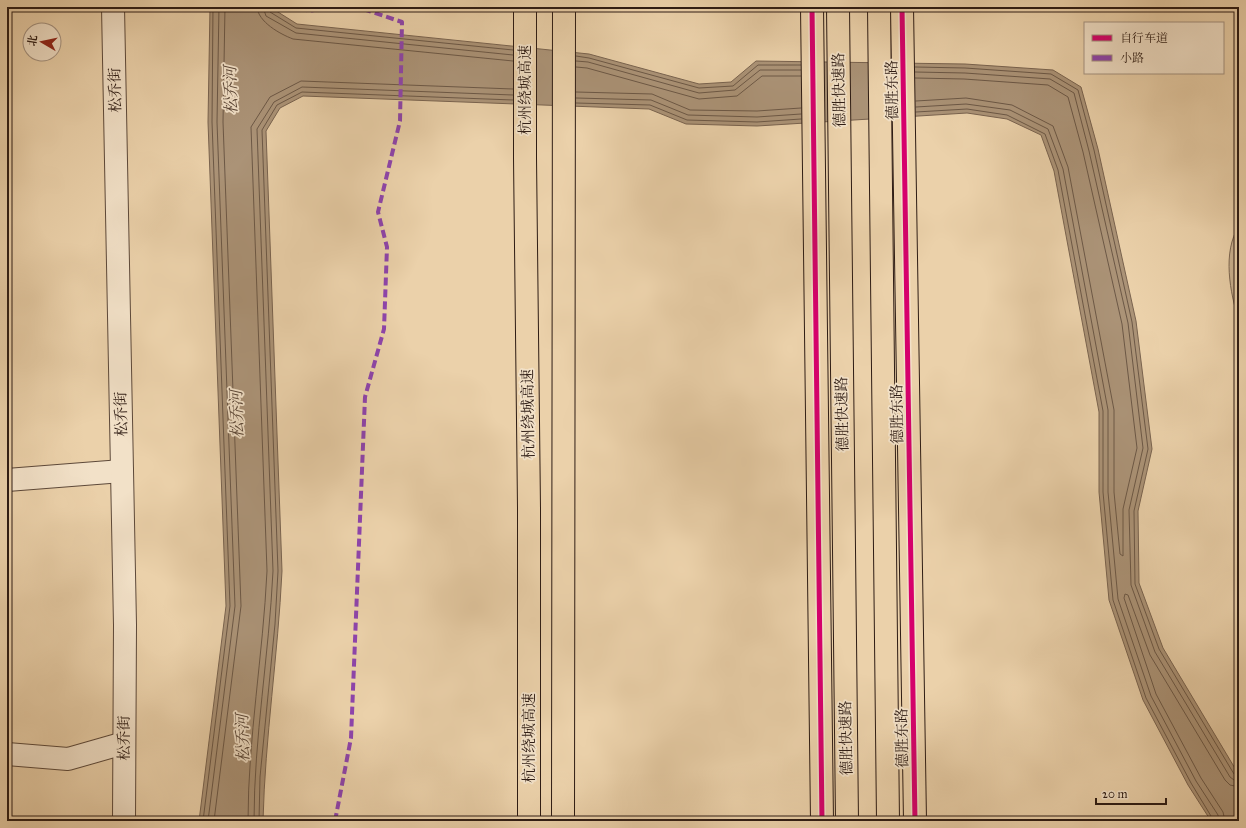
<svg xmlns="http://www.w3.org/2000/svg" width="1246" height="828" font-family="'IM FELL Great Primer','Noto Serif SC',serif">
  <rect width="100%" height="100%" fill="#ebd1aa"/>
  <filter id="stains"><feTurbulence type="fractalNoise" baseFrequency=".005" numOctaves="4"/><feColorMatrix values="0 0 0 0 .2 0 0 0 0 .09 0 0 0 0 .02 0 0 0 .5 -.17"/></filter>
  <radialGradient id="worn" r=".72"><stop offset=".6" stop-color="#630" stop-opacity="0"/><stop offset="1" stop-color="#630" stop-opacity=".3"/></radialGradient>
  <path fill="#cbb290" stroke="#7c6752" d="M1239 226V321C1230 293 1222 252 1239 226Z"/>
  <path fill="#ab9377" stroke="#79634f" d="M210 7H270L297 24 589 54 699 84 731 82 756 61 965 64 1053 70 1081 87 1098 149 1136 321 1152 449 1138 511 1139 583 1163 648 1239 775V821H1211L1188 785 1143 700 1109 600 1099 492V412L1054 171 1041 135 1007 119 967 113 757 126 686 124 649 109 303 96 280 108 266 131 282 571C278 655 265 738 263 821H199L226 606 208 122Z"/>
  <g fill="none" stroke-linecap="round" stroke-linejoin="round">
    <path stroke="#6c5846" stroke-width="1" d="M257 7C258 22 280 34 293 39L513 61
      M263 7 266 16 296 33 513 55
      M268 7 270 12 296 28 513 50
      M576 56 589 58 699 88 733 86 758 65H801
      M576 61 588 62 699 93 735 90 760 70H801
      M576 67 587 68 699 99 737 96 762 76H801
      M915 67 965 68 1051 74 1078 90 1094 150 1132 322 1148 449 1134 511 1135 584 1159 649 1234 774 1239 776
      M915 72 965 73 1050 79 1074 93 1089 151 1128 323 1143 448 1129 510 1131 585 1155 652 1230 777 1234 780 1239 781
      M915 78 964 79 1048 85 1068 97 1083 152 1122 324 1137 448 1123 509V556L1120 554 1114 492V410L1068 167 1053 126 1012 105 966 98 916 101
      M576 92 652 94 690 110 757 111 801 108
      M576 98 651 100 688 115 757 117 801 114
      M576 103 650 105 687 120 757 122 801 119
      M916 107 966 104 1010 110 1048 129 1063 169 1108 410V492L1118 599 1151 696 1196 781 1218 815 1219 821
      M916 112 967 109 1007 115 1045 134 1058 170 1103 411V492L1113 600 1146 698 1191 783 1214 821
      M203 821 230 606 212 122 213 7
      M208 821 235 606 217 122 219 7
      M214 821 241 606 223 122 225 7
      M248 821C248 738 263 655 267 571L251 127 270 97 301 81 513 89
      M254 821C254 738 269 655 273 571L257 129 274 102 302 87 513 95
      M259 821 260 777 275 624 278 571 262 130 277 105 302 92 513 100
      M1225 821 1223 812 1201 778 1156 694 1124 598 1125 594 1128 595 1150 655 1225 780 1230 785 1239 787"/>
    <g stroke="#5d493a" stroke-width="24">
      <path id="minor" d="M7 480 122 471
        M7 754 68 759 124 743"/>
    </g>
    <g stroke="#5d493a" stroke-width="24">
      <path id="tertiary" d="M113 7 125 625 124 821"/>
    </g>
    <g stroke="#2e1c14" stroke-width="24">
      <path id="primary" d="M812 7 822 821
        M902 7 915 821"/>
    </g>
    <g stroke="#2e1c14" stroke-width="24">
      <path id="trunk" d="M838 7 847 821
        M879 7 888 821"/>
    </g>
    <g stroke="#2e1c14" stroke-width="24">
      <path id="motorway" d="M525 7V158L529 508V821
        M563 821 564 7"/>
    </g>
    <use href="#minor" stroke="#f2e1c8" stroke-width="22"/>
    <use href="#tertiary" stroke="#f2e1c8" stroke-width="22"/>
    <use href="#primary" stroke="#ebd1aa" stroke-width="22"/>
    <use href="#trunk" stroke="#ebd1aa" stroke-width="22"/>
    <use href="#motorway" stroke="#ebd1aa" stroke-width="22"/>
    <path stroke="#8e44ad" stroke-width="4" stroke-dasharray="8 4" stroke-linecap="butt" d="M300 7 308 11 334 7
      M335 821 351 738 365 397 384 329 387 247 378 212 400 121 402 22 357 7"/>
    <g stroke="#f2e1c8" stroke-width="8">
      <path id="cycleway" d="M812 7 822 821
        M902 7 915 821"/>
    </g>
    <use href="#cycleway" stroke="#d6006c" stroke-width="5"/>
  </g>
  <g text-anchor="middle" stroke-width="3.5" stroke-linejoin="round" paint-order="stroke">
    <g font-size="15" fill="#2e1c14" stroke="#f2e1c8">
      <text transform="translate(115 90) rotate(-91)" y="5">松乔街</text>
      <text transform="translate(525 90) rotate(-90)" y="5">杭州绕城高速</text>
      <text transform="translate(839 90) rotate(-91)" y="5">德胜快速路</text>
      <text transform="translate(892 90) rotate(-91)" y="5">德胜东路</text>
      <text transform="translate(121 414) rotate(-91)" y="5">松乔街</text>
      <text transform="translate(528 414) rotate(-91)" y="5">杭州绕城高速</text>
      <text transform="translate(842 414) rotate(-91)" y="5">德胜快速路</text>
      <text transform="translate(897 414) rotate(-91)" y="5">德胜东路</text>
      <text transform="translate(124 738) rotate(-90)" y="5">松乔街</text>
      <text transform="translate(529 738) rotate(-90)" y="5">杭州绕城高速</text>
      <text transform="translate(846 738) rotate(-91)" y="5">德胜快速路</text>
      <text transform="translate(902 738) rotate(-91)" y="5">德胜东路</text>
    </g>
    <g font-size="16" font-style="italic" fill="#5a4637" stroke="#f2e1c8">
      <text transform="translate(230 90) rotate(-91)" y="6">松乔河</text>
      <text transform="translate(236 414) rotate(-91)" y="6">松乔河</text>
      <text transform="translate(242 738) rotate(-91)" y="6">松乔河</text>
    </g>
  </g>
  <rect width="1246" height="828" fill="none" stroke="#ebd1aa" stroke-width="24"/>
  <rect x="8" y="8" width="1230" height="812" fill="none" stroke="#2e1c14" stroke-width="2"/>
  <rect x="12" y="12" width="1222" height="804" fill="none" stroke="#2e1c14"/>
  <rect x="1084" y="22" width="140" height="52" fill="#f2e1c8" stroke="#a49280"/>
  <rect x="1092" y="35" width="20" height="6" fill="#d6006c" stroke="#a49280"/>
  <text x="1120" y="42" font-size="12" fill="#2e1c14">自行车道</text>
  <rect x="1092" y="55" width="20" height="6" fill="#8e44ad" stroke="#a49280"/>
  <text x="1120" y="62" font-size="12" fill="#2e1c14">小路</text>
  <g transform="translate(42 42) rotate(279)"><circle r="19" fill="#f2e1c8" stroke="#a49280"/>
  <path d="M0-3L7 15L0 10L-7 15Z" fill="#8f2418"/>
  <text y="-6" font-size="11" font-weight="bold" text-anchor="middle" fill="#2e1c14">北</text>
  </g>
  <path d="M1096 798v6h70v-6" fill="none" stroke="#2e1c14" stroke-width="2"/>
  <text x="1102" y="798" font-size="12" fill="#2e1c14" stroke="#f2e1c8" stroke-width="3" paint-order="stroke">20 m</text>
  <rect width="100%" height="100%" filter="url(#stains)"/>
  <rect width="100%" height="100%" fill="url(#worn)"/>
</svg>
